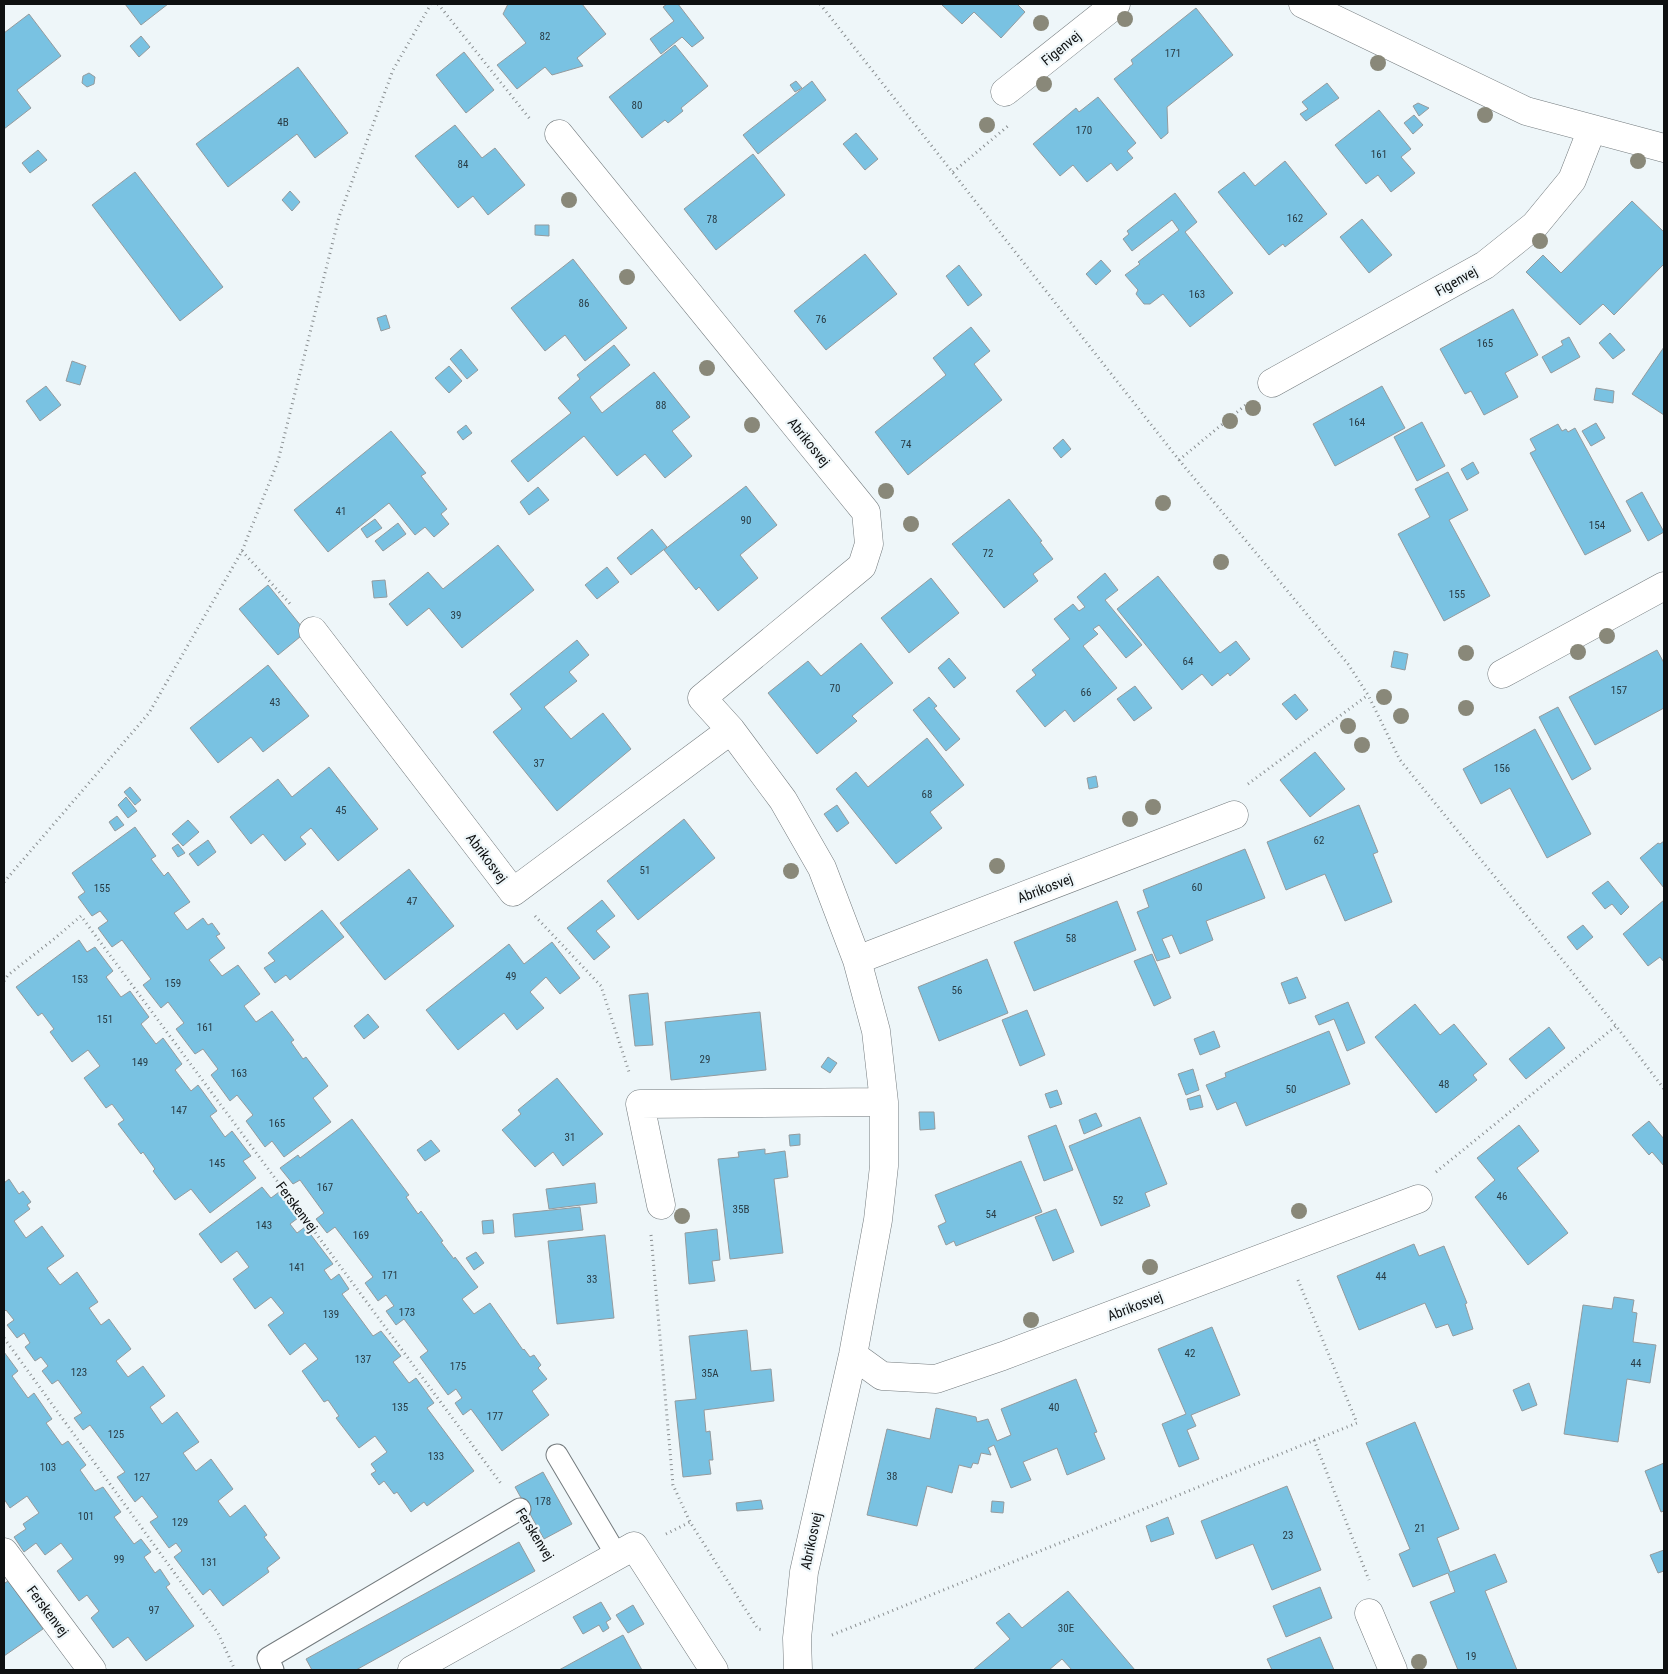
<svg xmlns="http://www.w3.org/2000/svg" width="1668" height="1674" font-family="'Roboto Condensed',sans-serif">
  <rect width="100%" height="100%" fill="#eef6f9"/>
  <path fill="#79c2e2" stroke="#949b9e" d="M125 4H168L141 25Z
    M508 4H582L606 34 577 58 583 66 552 75 545 67 517 89 497 65 526 43 503 14Z
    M667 4H678L704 38 692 47 682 37 661 54 650 39 674 21 663 7Z
    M941 4H1017L1025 12 1001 38 974 12 962 24Z
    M1196 8 1233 55 1167 107 1168 133 1161 139 1114 79 1133 64 1131 60Z
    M29 14 61 56 17 90 31 108 4 129V33Z
    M141 36 150 47 139 57 130 46Z
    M675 45 708 86 681 108 683 111 668 123 665 120 642 138 609 97Z
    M464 52 494 90 466 113 436 75Z
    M298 67 348 133 315 158 297 134 228 187 196 144Z
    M89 73 95 77 94 84 87 87 82 83 83 76Z
    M796 81 802 88 795 92 790 85Z
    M812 81 826 100 758 154 743 135Z
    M1327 83 1339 98 1306 121 1300 114 1308 109 1302 102Z
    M1098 97 1136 143 1127 151 1133 158 1117 171 1111 163 1087 182 1073 165 1060 176 1033 144 1076 108 1079 112Z
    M1418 103 1429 108 1419 116 1413 106Z
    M1379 110 1411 149 1401 157 1415 173 1391 192 1378 175 1366 184 1335 145Z
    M1414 115 1423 125 1413 134 1404 123Z
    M455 125 482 158 495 148 525 185 488 215 473 196 458 208 415 156Z
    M856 133 878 159 865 170 843 144Z
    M38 150 47 160 30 173 22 163Z
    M753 154 785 195 716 250 684 209Z
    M1285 161 1327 214 1285 247 1283 244 1269 255 1218 192 1244 172 1255 186Z
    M135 172 223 287 180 321 92 205Z
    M290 191 300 202 292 211 282 200Z
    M1175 193 1197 222 1185 232 1233 293 1190 327 1163 294 1150 304H1144L1136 294 1138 290 1125 275 1140 264 1138 262 1179 230 1172 220 1132 251 1123 239 1129 234 1127 231Z
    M1632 201 1664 232V264L1614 315 1603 304 1580 325 1526 272 1543 255 1561 273Z
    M1362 219 1392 255 1369 273 1340 237Z
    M535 225H549V236L535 235Z
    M865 254 897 294 826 350 794 311Z
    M573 259 627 328 585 361 565 335 545 351 511 308Z
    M1101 260 1111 271 1096 285 1086 274Z
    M959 265 982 295 968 306 946 276Z
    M1513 309 1538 355 1505 373 1518 397 1484 415 1471 391 1465 394 1440 349Z
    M386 315 390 328 381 331 377 318Z
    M971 327 990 351 974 364 1002 400 908 475 875 432 946 375 933 358Z
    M1610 333 1625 350 1613 359 1599 343Z
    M1569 337 1580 357 1551 373 1542 357 1563 345 1561 341Z
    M614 345 630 365 590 397 602 413 654 372 690 417 672 431 692 456 665 478 645 454 617 476 584 436 528 482 511 461 571 413 558 398 580 379 577 375Z
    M1664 347V415L1632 394Z
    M461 349 478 370 467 379 450 359Z
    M72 361 86 366 80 385 66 381Z
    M449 366 462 381 449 393 435 378Z
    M46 386 61 405 40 421 26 401Z
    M1382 386 1405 428 1335 466 1313 424Z
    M1596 388 1614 391 1613 403 1594 400Z
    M1422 422 1445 466 1417 481 1394 437Z
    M1596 423 1605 438 1591 446 1582 431Z
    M1558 424 1562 431 1566 429 1568 432 1575 428 1631 531 1585 555 1530 453 1536 450 1530 439Z
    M466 425 472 433 463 440 457 432Z
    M391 431 426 473 421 476 447 509 441 514 449 524 434 537 425 527 415 535 389 503 328 552 294 510Z
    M1063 439 1071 449 1061 458 1053 448Z
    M1473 462 1479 473 1467 480 1461 469Z
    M1448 472 1468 510 1449 520 1490 596 1444 621 1398 534 1430 517 1415 489Z
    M746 486 777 525 740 555 758 578 718 611 699 587 696 590 664 550Z
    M538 487 549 500 529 515 520 502Z
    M1642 492 1664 532 1648 541 1626 501Z
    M1009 499 1042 541 1040 542 1053 559 1033 574 1038 581 1004 608 952 544Z
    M375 519 382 528 367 538 361 529Z
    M398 523 406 534 383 551 375 541Z
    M652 529 667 547 631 575 617 558Z
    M498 545 534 590 462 648 429 608 407 626 389 604 428 572 443 589Z
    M607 567 619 582 597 599 585 585Z
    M1105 573 1118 590 1105 600 1142 645 1126 658 1099 625 1093 629 1098 634 1083 646 1117 688 1074 722 1065 710 1045 727 1016 691 1036 675 1032 670 1070 639 1054 619 1073 604 1079 611 1085 607 1077 597Z
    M1158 576 1220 653 1236 641 1250 659 1230 676 1228 673 1212 686 1202 674 1182 690 1117 609Z
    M931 578 959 613 909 653 881 618Z
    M385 580 387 597 374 598 372 581Z
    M268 585 306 632 278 655 239 609Z
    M577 640 589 655 569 672 577 681 544 707 571 739 603 713 631 749 557 811 493 732 522 709 510 694Z
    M861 643 893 683 852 716 857 721 817 754 768 693 808 661 821 676Z
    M1657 650 1664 663V708L1595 745 1569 697Z
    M1394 651 1408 654 1405 670 1391 667Z
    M949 658 966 678 954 688 938 668Z
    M268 665 309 716 263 752 251 737 218 763 190 728Z
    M1135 686 1152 708 1134 721 1117 699Z
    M1295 694 1308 710 1296 720 1282 704Z
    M929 697 937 706 934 708 960 739 946 751 913 710Z
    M1558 707 1591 769 1572 780 1539 717Z
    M1535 729 1591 834 1547 858 1510 788 1481 804 1463 769Z
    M927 738 964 785 930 812 942 828 896 864 836 789 856 772 868 787Z
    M1315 752 1345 789 1310 817 1280 780Z
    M329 767 378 829 338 861 311 828 300 837 306 844 285 861 263 834 251 844 230 817 278 779 292 797Z
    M1096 776 1098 787 1089 789 1087 778Z
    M130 787 141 800 135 805 124 792Z
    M126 797 137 811 128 818 118 805Z
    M837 805 849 823 837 832 824 814Z
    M1359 805 1378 852 1373 854 1392 902 1345 921 1325 874 1286 890 1267 842Z
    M117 816 124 825 115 831 109 822Z
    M684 819 715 858 638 920 607 881Z
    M188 820 199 832 183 846 172 834Z
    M135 827 156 856 151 859 164 876 168 872 190 902 174 913 187 930 203 918 208 925 212 923 220 934 216 936 225 948 209 960 222 976 238 965 260 994 244 1006 256 1022 272 1011 294 1040 291 1042 303 1059 306 1057 328 1086 313 1098 331 1122 284 1157 272 1141 265 1147 246 1121 253 1115 237 1095 230 1101 211 1075 218 1069 203 1049 195 1054 176 1029 184 1023 168 1002 161 1008 143 985 151 979 122 940 112 947 98 928 108 921 100 911 92 916 78 897 85 892 72 873Z
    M208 840 216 852 198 866 189 854Z
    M1664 841V888L1640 858 1658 843 1660 844Z
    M178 844 185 853 178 857 172 848Z
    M1245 849 1265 898 1206 921 1213 940 1180 954 1172 935 1162 939 1170 957 1157 961 1137 912 1149 907 1143 890Z
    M409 869 454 926 385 980 340 923Z
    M1608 881 1629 907 1621 915 1612 904 1605 909 1592 893Z
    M602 900 615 916 596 931 610 947 594 960 567 928Z
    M1664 900V962L1660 957 1648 966 1623 934Z
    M1117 901 1136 950 1034 991 1014 942Z
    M322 910 344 937 290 980 286 975 275 983 264 968 275 961 268 953Z
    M1583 925 1593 937 1577 950 1567 937Z
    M79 940 87 952 95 947 113 971 106 977 121 997 130 991 149 1017 141 1024 156 1044 163 1038 182 1064 175 1070 191 1091 198 1085 217 1111 210 1116 225 1137 232 1131 251 1156 243 1161 256 1178 210 1213 191 1189 175 1200 153 1171 155 1169 143 1152 141 1154 118 1124 124 1120 112 1104 106 1108 84 1078 100 1066 88 1050 72 1062 50 1032 54 1029 42 1013 38 1016 16 987Z
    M552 942 580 978 560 994 546 977 530 992 544 1008 517 1030 504 1013 458 1050 426 1010 509 944 524 964Z
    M1152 954 1171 998 1154 1006 1134 961Z
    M987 959 1008 1013 939 1041 918 987Z
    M1297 977 1306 998 1289 1004 1281 983Z
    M648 993 653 1045 635 1046 629 995Z
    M1348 1002 1365 1043 1347 1051 1334 1019 1319 1025 1315 1016Z
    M1415 1004 1440 1035 1454 1024 1487 1064 1473 1075 1477 1080 1436 1113 1375 1037Z
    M1027 1010 1045 1055 1020 1066 1002 1020Z
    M760 1012 766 1070 671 1080 665 1022Z
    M368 1014 379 1027 364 1039 354 1026Z
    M1549 1027 1565 1048 1526 1079 1509 1059Z
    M1214 1031 1220 1047 1200 1055 1194 1039Z
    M1329 1031 1350 1084 1246 1126 1236 1102 1217 1110 1206 1085 1226 1077 1225 1073Z
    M828 1057 837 1063 830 1073 821 1067Z
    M1193 1069 1199 1090 1186 1095 1178 1074Z
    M557 1078 603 1134 563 1166 553 1152 535 1167 502 1130 521 1114 518 1110Z
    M1057 1090 1062 1104 1050 1108 1045 1094Z
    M1200 1095 1203 1107 1190 1110 1187 1099Z
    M919 1112H934L935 1129 920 1130Z
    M1096 1113 1102 1126 1084 1134 1079 1120Z
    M1140 1117 1167 1184 1145 1193 1150 1206 1101 1226 1069 1146Z
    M352 1119 409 1195 406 1197 418 1214 421 1211 443 1241 441 1242 454 1259 455 1257 478 1287 462 1299 474 1314 490 1303 523 1350 524 1349 530 1357 534 1355 541 1365 538 1368 547 1379 532 1391 549 1415 502 1451 471 1409 463 1415 455 1403 462 1398 456 1389 448 1395 420 1357 428 1351 404 1319 396 1325 386 1311 394 1306 386 1295 378 1301 365 1283 373 1277 335 1227 327 1233 316 1219 324 1213 300 1180 293 1184 280 1168 298 1155 300 1158Z
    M1649 1121 1664 1139V1166L1652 1152 1649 1155 1632 1135Z
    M1056 1125 1073 1170 1044 1181 1028 1136Z
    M1519 1125 1539 1151 1517 1168 1568 1233 1528 1265 1475 1197 1495 1180 1477 1158Z
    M800 1134V1145L790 1146 789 1135Z
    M431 1140 440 1151 425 1161 417 1150Z
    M765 1149V1154L785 1151 788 1177 774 1179 783 1253 730 1259 718 1159 739 1157 738 1152Z
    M1021 1161 1042 1212 956 1246 954 1241 946 1245 938 1226 946 1222 935 1195Z
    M9 1179 19 1194 23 1191 31 1202 27 1205 30 1209 14 1221 26 1238 42 1226 64 1256 47 1268 60 1285 77 1272 98 1302 89 1308 101 1325 109 1319 131 1349 116 1361 128 1377 143 1366 165 1396 150 1407 162 1424 177 1412 199 1442 183 1453 196 1471 211 1459 233 1489 218 1501 230 1517 245 1505 267 1535 264 1537 280 1558 267 1568 269 1572 223 1606 210 1589 203 1595 174 1557 182 1551 176 1543 169 1548 150 1522 158 1517 142 1496 135 1502 117 1477 125 1472 90 1425 83 1430 74 1418 82 1413 58 1380 52 1384 42 1371 48 1366 41 1357 35 1361 25 1347 30 1343 24 1333 17 1338 7 1325 14 1320 6 1310 4 1312V1183Z
    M595 1183 597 1203 549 1209 546 1189Z
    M262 1187 271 1198 279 1192 298 1218 290 1224 297 1233 305 1227 333 1264 324 1270 331 1280 339 1274 349 1289 342 1294 373 1336 381 1331 401 1356 393 1362 409 1383 416 1378 434 1403 427 1408 474 1471 427 1506 424 1502 411 1512 397 1492 394 1494 384 1481 379 1485 371 1474 376 1471 371 1464 387 1452 375 1436 359 1448 336 1418 339 1416 328 1400 324 1402 302 1371 318 1359 305 1343 290 1355 268 1325 284 1313 271 1297 255 1309 233 1279 249 1267 237 1251 221 1263 199 1234Z
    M580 1207 583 1230 515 1237 513 1214Z
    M1056 1209 1074 1252 1053 1261 1035 1217Z
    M493 1220 494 1233 483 1234 482 1221Z
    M717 1229 720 1260 712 1261 715 1281 689 1284 685 1233Z
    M605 1235 614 1318 557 1324 548 1241Z
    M1414 1244 1419 1256 1444 1246 1467 1303 1465 1304 1473 1329 1453 1336 1448 1324 1436 1328 1425 1303 1359 1330 1337 1276Z
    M476 1252 484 1263 474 1270 466 1258Z
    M1614 1297 1634 1300 1632 1312 1637 1313 1633 1342 1656 1345 1650 1383 1627 1379 1618 1442 1564 1434 1583 1305 1612 1309Z
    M1212 1327 1240 1395 1191 1415 1196 1426 1187 1430 1199 1459 1179 1467 1162 1424 1186 1414 1158 1349Z
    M747 1330 751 1371 771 1369 774 1401 704 1410 706 1432 710 1431 713 1460H709L711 1474 683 1477 675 1401 696 1399 689 1336Z
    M4 1352 18 1371 12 1376 28 1398 34 1393 52 1419 46 1423 62 1445 68 1441 86 1465 80 1470 95 1491 103 1487 121 1512 114 1517 134 1544 141 1539 151 1552 144 1557 155 1573 160 1569 170 1584 166 1587 194 1626 146 1661 128 1637 113 1648 91 1618 99 1611 87 1595 79 1601 57 1571 73 1559 61 1543 45 1555 36 1543 24 1552 14 1537 26 1529 23 1524 39 1513 27 1496 10 1508 4 1499Z
    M1076 1379 1097 1432 1094 1433 1105 1459 1067 1475 1057 1448 1023 1462 1031 1480 1011 1488 994 1445 988 1448 991 1455 981 1453 978 1464 973 1463 971 1468 959 1465 952 1493 927 1486 917 1526 867 1515 887 1429 930 1439 936 1408 976 1417 977 1422 988 1419 997 1441 1011 1435 1001 1409Z
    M1529 1383 1537 1405 1522 1411 1513 1390Z
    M1415 1422 1459 1529 1437 1538 1450 1572 1495 1554 1507 1582 1485 1591 1517 1670H1458L1430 1602 1455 1592 1448 1573 1413 1587 1399 1554 1410 1549 1366 1443Z
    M1664 1463V1511L1661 1512 1645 1471Z
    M543 1472 572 1524 544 1539 515 1487Z
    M1287 1486 1321 1570 1272 1590 1253 1544 1216 1559 1201 1521Z
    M761 1500 763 1509 737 1511 736 1503Z
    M992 1501 1004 1502 1003 1513 991 1512Z
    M1168 1517 1174 1534 1151 1542 1146 1526Z
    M519 1542 535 1571 356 1670H312L306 1659Z
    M1664 1550V1571L1658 1573 1650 1555Z
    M4 1581 5 1583 8 1581 43 1629 4 1656Z
    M1320 1587 1332 1618 1286 1637 1273 1606Z
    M1068 1591 1135 1670H1072L1062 1659 1049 1670H973L1010 1639 996 1623 1009 1613 1022 1628Z
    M601 1602 611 1619 606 1622 609 1628 603 1632 599 1625 583 1634 573 1617Z
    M633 1605 644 1624 628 1633 616 1615Z
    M623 1635 642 1670H559Z
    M1320 1637 1334 1670H1272L1267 1659Z"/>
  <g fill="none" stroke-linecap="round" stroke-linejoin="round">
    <g stroke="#747b7e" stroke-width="23">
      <path id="service" d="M557 1455 617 1556
        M273 1670 268 1658 520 1509"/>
    </g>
    <g stroke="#747b7e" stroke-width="29">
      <path id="minor" d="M1303 4 1526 111 1664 148
        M1005 92 1116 4
        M559 134 866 512 869 544 862 566 702 698 731 730 783 800 822 868 857 960 876 1031 884 1102V1166L878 1220 853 1355 804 1572 797 1638 798 1670
        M1272 383 1485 265 1535 225 1572 180 1592 129
        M313 631 513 892 731 730
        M1502 674 1664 586
        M857 960 1234 815
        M661 1205 640 1104 884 1102
        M853 1355 882 1376 936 1379 1003 1356 1418 1199
        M4 1552 92 1670
        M1369 1613 1393 1670
        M412 1670 634 1546 714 1670"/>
    </g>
    <path stroke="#898e90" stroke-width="3" stroke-dasharray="1 4" stroke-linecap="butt" d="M438 4 530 119
      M820 4 1179 460 1348 664 1368 695 1400 760 1616 1026 1664 1089
      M953 172 1008 126
      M1179 460 1248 403
      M242 551 292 606
      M1248 784 1368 695
      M4 882 149 713 242 551 278 461 339 217 393 70 431 4
      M535 916 601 986 629 1072
      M4 981 8 975 54 939 81 916 502 1485
      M1436 1172 1616 1026
      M651 1235 673 1485 690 1522 758 1629 764 1630
      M4 1338 218 1633 235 1670
      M1314 1440 1369 1580
      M535 1534 548 1556
      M666 1534 690 1522
      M832 1635 1357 1423 1298 1280"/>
    <use href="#service" stroke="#fff" stroke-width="21"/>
    <use href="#minor" stroke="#fff" stroke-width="28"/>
  </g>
  <g fill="#898879">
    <circle cx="1125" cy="19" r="8"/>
    <circle cx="1041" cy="23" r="8"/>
    <circle cx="1378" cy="63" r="8"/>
    <circle cx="1044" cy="84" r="8"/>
    <circle cx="1485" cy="115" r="8"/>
    <circle cx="987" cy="125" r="8"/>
    <circle cx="1638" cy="161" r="8"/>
    <circle cx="569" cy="200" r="8"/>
    <circle cx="1540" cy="241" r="8"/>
    <circle cx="627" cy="277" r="8"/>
    <circle cx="707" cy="368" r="8"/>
    <circle cx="1253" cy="408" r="8"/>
    <circle cx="1230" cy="421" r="8"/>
    <circle cx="752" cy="425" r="8"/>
    <circle cx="886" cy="491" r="8"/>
    <circle cx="1163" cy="503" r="8"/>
    <circle cx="911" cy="524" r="8"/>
    <circle cx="1221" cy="562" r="8"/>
    <circle cx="1607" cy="636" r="8"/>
    <circle cx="1578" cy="652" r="8"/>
    <circle cx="1466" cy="653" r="8"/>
    <circle cx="1384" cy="697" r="8"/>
    <circle cx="1466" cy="708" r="8"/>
    <circle cx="1401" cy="716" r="8"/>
    <circle cx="1348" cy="726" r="8"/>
    <circle cx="1362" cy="745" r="8"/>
    <circle cx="1153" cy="807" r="8"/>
    <circle cx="1130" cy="819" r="8"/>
    <circle cx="997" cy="866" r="8"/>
    <circle cx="791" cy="871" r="8"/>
    <circle cx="1299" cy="1211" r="8"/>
    <circle cx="682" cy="1216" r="8"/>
    <circle cx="1150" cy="1267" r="8"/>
    <circle cx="1031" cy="1320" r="8"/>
    <circle cx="1419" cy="1662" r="8"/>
  </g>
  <g text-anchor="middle" stroke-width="4.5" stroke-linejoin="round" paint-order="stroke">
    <g font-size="11" fill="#293c45">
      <text x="545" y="40">82</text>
      <text x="1173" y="57">171</text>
      <text x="637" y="109">80</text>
      <text x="283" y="126">4B</text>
      <text x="1084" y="134">170</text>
      <text x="1379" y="158">161</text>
      <text x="463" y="168">84</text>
      <text x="1295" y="222">162</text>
      <text x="712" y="223">78</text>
      <text x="1197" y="298">163</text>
      <text x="584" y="307">86</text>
      <text x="821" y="323">76</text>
      <text x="1485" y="347">165</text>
      <text x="661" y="409">88</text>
      <text x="1357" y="426">164</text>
      <text x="906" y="448">74</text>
      <text x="341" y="515">41</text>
      <text x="746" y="524">90</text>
      <text x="1597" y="529">154</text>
      <text x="988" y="557">72</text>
      <text x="1457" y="598">155</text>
      <text x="456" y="619">39</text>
      <text x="1188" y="665">64</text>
      <text x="835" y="692">70</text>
      <text x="1619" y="694">157</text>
      <text x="1086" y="696">66</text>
      <text x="275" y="706">43</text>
      <text x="539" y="767">37</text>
      <text x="1502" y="772">156</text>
      <text x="927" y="798">68</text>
      <text x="341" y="814">45</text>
      <text x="1319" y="844">62</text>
      <text x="645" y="874">51</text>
      <text x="1197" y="891">60</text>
      <text x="102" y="892">155</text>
      <text x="412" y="905">47</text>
      <text x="1071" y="942">58</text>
      <text x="511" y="980">49</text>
      <text x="80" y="983">153</text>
      <text x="173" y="987">159</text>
      <text x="957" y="994">56</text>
      <text x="105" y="1023">151</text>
      <text x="205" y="1031">161</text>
      <text x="705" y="1063">29</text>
      <text x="140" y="1066">149</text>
      <text x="239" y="1077">163</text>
      <text x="1444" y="1088">48</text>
      <text x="1291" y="1093">50</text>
      <text x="179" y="1114">147</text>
      <text x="277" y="1127">165</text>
      <text x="570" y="1141">31</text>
      <text x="217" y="1167">145</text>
      <text x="325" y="1191">167</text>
      <text x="1502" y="1200">46</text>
      <text x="1118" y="1204">52</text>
      <text x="741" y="1213">35B</text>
      <text x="991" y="1218">54</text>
      <text x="264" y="1229">143</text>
      <text x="361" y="1239">169</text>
      <text x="297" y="1271">141</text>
      <text x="390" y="1279">171</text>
      <text x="1381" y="1280">44</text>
      <text x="592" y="1283">33</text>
      <text x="407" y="1316">173</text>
      <text x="331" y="1318">139</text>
      <text x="1190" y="1357">42</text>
      <text x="363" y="1363">137</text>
      <text x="1636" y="1367">44</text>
      <text x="458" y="1370">175</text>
      <text x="79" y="1376">123</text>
      <text x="710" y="1377">35A</text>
      <text x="400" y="1411">135</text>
      <text x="1054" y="1411">40</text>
      <text x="495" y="1420">177</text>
      <text x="116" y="1438">125</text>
      <text x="436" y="1460">133</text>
      <text x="48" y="1471">103</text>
      <text x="892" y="1480">38</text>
      <text x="142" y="1481">127</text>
      <text x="543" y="1505">178</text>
      <text x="86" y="1520">101</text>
      <text x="180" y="1526">129</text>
      <text x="1420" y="1532">21</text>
      <text x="1288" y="1539">23</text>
      <text x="119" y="1563">99</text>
      <text x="209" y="1566">131</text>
      <text x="154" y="1614">97</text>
      <text x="1066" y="1632">30E</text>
      <text x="1471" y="1660">19</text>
    </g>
    <g font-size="14" fill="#0e1011" stroke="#eef6f9">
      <text transform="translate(1061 48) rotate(-39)" y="5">Figenvej</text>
      <text transform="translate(1456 281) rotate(-29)" y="5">Figenvej</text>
      <text transform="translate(809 442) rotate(51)" y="5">Abrikosvej</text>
      <text transform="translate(487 858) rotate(53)" y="5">Abrikosvej</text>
      <text transform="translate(1045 888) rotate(-21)" y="5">Abrikosvej</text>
      <text transform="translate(297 1207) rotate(53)" y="5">Ferskenvej</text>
      <text transform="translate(1135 1306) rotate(-21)" y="5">Abrikosvej</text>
      <text transform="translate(535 1534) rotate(58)" y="5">Ferskenvej</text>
      <text transform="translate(811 1541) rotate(-78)" y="5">Abrikosvej</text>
      <text transform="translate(48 1611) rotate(53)" y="5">Ferskenvej</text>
    </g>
  </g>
  <rect width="1668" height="1674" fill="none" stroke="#0e1011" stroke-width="10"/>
</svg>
